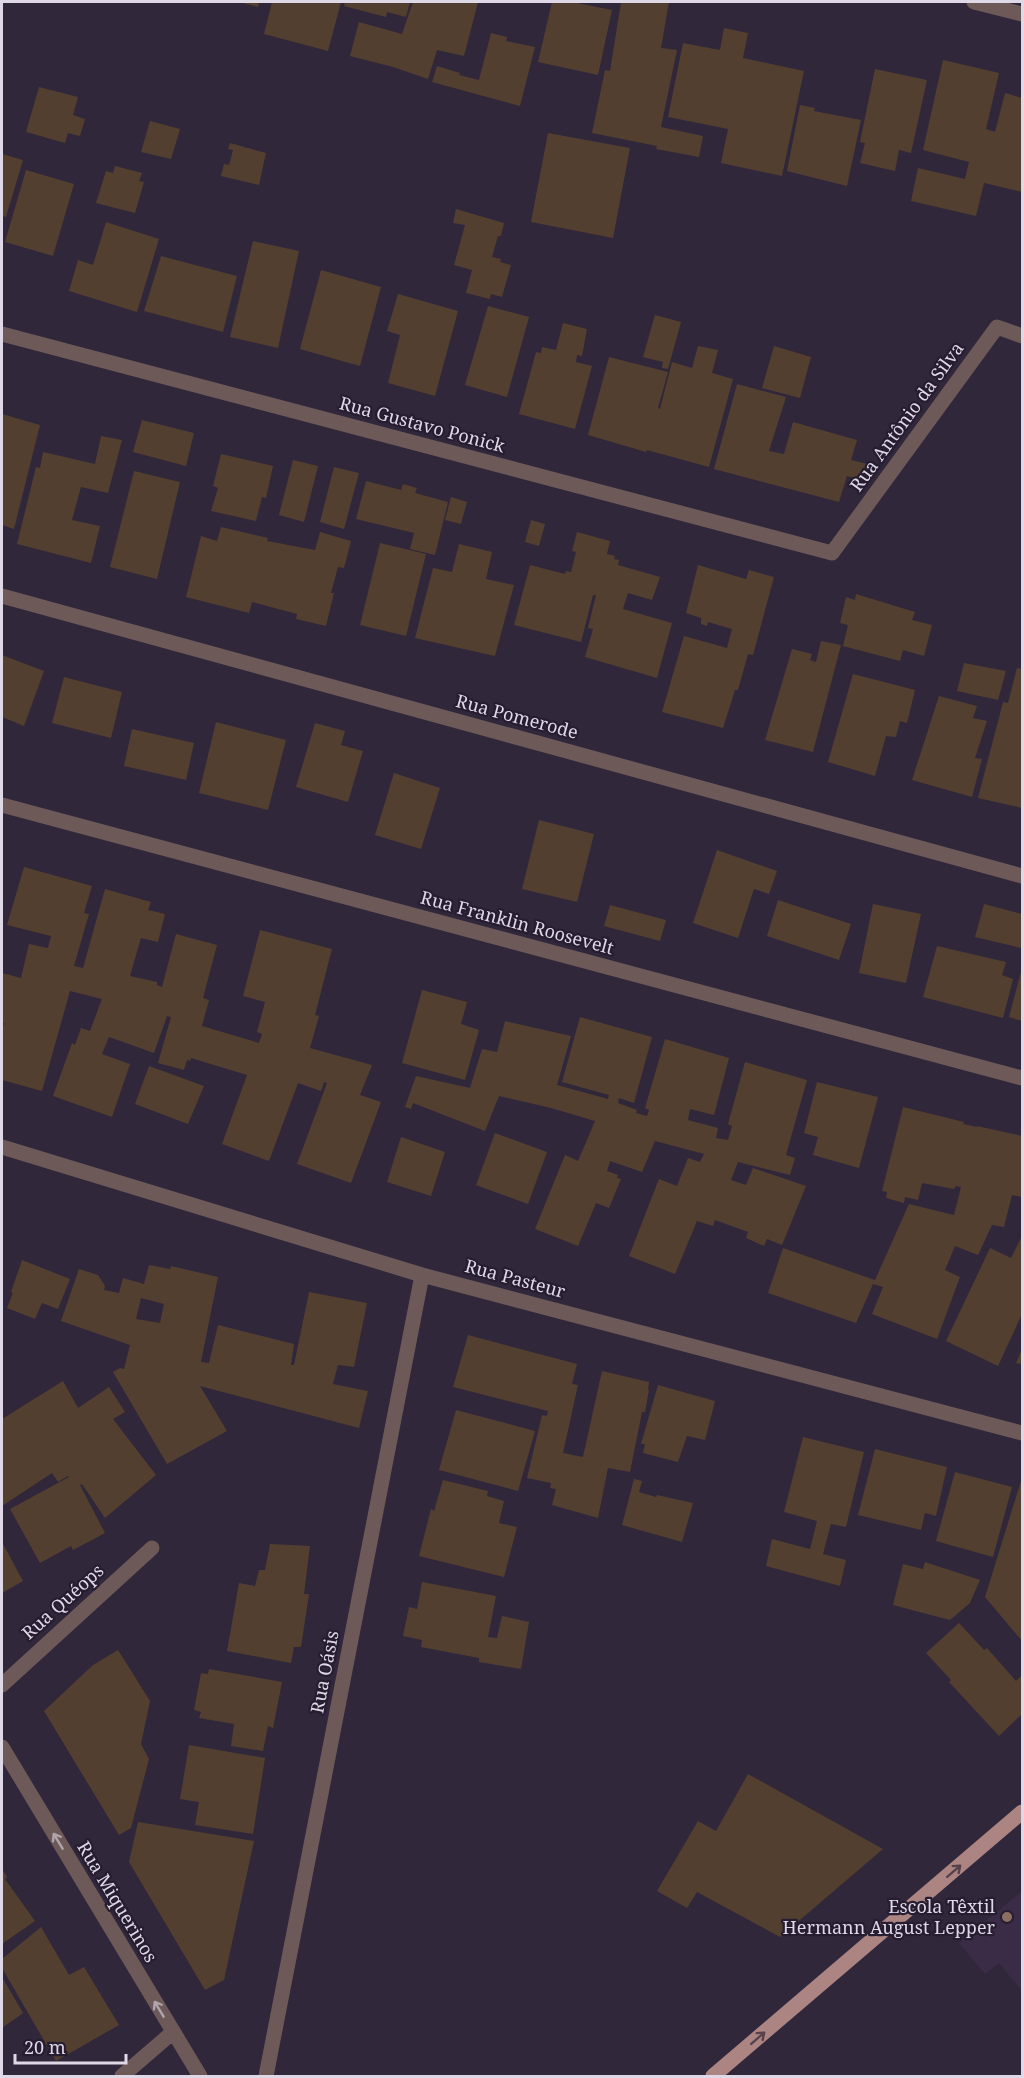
<svg xmlns="http://www.w3.org/2000/svg" width="1024" height="2078" font-family="'Noto Serif',serif">
  <rect width="100%" height="100%" fill="#31273b"/>
  <path fill="#3a2c46" d="M1022 1891V1991L999 1963 985 1974 959 1943Z"/>
  <path fill="#533f2f" fill-rule="evenodd" d="M239 2H259L258 7Z
    M272 2H341L328 51 264 34Z
    M345 2H410L406 17 387 12 386 17 344 6Z
    M413 2H478L464 56 437 50 428 79 393 67 350 56 359 22 402 34Z
    M552 2H572L612 10 598 75 538 62Z
    M621 2H669L661 48 677 50 661 127 703 136 699 157 656 149 657 146 592 133 605 70 610 71Z
    M724 28 748 33 743 58 804 71 782 176 721 163 728 129 668 117 683 43 720 50Z
    M491 33 507 37 506 41 535 47 520 106 432 82 437 66 460 73 459 75 479 80Z
    M943 60 999 73 986 129 995 132 1005 93 1022 98V192L984 183 976 216 911 201 918 168 965 179 969 162 923 150Z
    M875 69 927 80 911 153 899 150 895 171 860 163 865 143 860 142Z
    M39 87 78 97 73 115 85 119 80 136 68 133 65 143 26 132Z
    M800 105 815 108 814 111 861 120 847 186 787 171Z
    M150 121 180 129 171 159 141 152Z
    M548 133 630 148 613 238 531 222Z
    M230 143 266 153 259 185 221 176 224 164 229 165 233 150 228 149Z
    M2 154 23 160 6 217 2 216Z
    M115 166 142 173 139 181 144 182 135 213 96 203 106 171 113 173Z
    M26 170 74 184 53 256 5 242Z
    M456 209 504 223 501 236H498L492 257 501 259 500 262 511 265 502 297 491 294 490 299 466 293 472 270 454 265 465 225 453 223Z
    M106 222 159 239 137 312 69 291 78 260 93 265Z
    M253 241 299 251 278 348 230 337Z
    M161 256 237 276 223 332 144 311Z
    M321 270 381 287 360 366 300 349Z
    M398 294 458 311 435 396 388 383 400 335 387 331Z
    M488 306 529 317 507 397 465 385Z
    M655 315 681 322 668 369 662 368 663 362 643 357Z
    M563 323 587 329 582 356 577 355 576 362 592 366 575 429 519 414 536 352 541 353 542 347 556 350Z
    M698 346 718 350 712 373 733 379 709 467 647 450 646 452 588 435 609 357 668 372 658 408 660 409 672 362 692 368Z
    M774 346 811 357 800 398 762 388Z
    M737 384 786 397 769 451 784 454 793 422 857 440 851 460 872 465 868 482 847 476 839 502 714 469Z
    M2 414 40 425 14 529 2 525Z
    M142 420 194 433 186 466 133 452Z
    M101 436 122 440 108 493 81 487 72 520 100 526 91 563 17 544 36 467 40 468 43 452 95 464Z
    M221 454 273 466 266 498 262 497 256 521 211 511 218 488 213 486Z
    M293 460 318 466 304 522 279 515Z
    M334 467 359 473 344 529 320 522Z
    M134 471 180 482 157 579 110 567Z
    M366 481 401 490 403 484 417 488 415 493 448 502 435 555 410 549 414 533 356 519Z
    M451 497 467 502 461 524 445 520Z
    M531 520 545 524 539 546 525 542Z
    M221 527 268 538 267 541 315 550 320 532 351 541 344 568 338 567 331 593H334L326 626 296 619 297 614 252 602 249 613 186 597 201 536 217 541Z
    M577 532 610 541 607 554 615 556 614 559 619 560 618 565 660 577 652 600 628 593 623 609 672 623 657 678 585 657 593 629 588 628 596 595H593L581 642 514 625 530 565 565 574 566 571 571 572 576 552 572 551Z
    M380 543 426 554 406 636 360 625Z
    M459 544 492 552 486 579 514 585 495 656 415 638 433 568 452 572Z
    M698 565 746 579 749 570 774 577 753 655 748 654 738 690H735L723 728 662 712 684 636 727 648 732 629 708 622 707 626 701 624V618L686 613Z
    M856 594 915 612 912 620 932 625 924 656 903 650 900 661 843 646 848 625 840 623 846 597 855 600Z
    M821 641 841 645 813 752 765 740 792 649 812 654 810 660 816 662Z
    M2 655 44 671 24 726 2 717Z
    M964 663 1006 671 998 700 957 691Z
    M1017 668 1022 669V808L978 798 1003 702 1008 703Z
    M853 674 915 690 907 723 900 721 896 737 886 736 875 776 828 762Z
    M64 677 122 692 111 738 52 723Z
    M939 696 977 706 973 718 987 721 975 758 982 759 972 797 912 780Z
    M216 722 286 740 268 810 199 793Z
    M315 723 345 731 341 745 363 751 348 802 296 787Z
    M132 729 194 743 186 780 124 766Z
    M394 773 440 788 421 849 375 835Z
    M539 820 594 834 577 902 522 889Z
    M717 850 777 871 769 894 754 889 738 938 693 923Z
    M24 867 92 886 84 913 89 914 74 966 83 968 105 889 151 902 148 910 165 914 158 942 141 938 130 976 157 982V985L162 987 176 934 217 945 203 998 209 1000 202 1026 259 1043 262 1034 257 1032 265 1002 243 996 260 930 332 949 315 1015 319 1016 310 1048 372 1065 360 1095 381 1102 351 1183 297 1164 327 1083 324 1082 321 1091 298 1083 269 1161 222 1144 247 1075 191 1058 190 1061 187 1060 184 1070 158 1063 171 1017 167 1016 154 1053 109 1037 102 1054 130 1064 112 1117 53 1096 72 1043 75 1045 81 1028 90 1031 102 999 70 991 42 1091 2 1080V1030L4 1023 2 1022V973L21 978 29 944 48 948 51 936 7 925Z
    M778 900 851 924 839 960 767 936Z
    M873 904 921 914 906 983 859 973Z
    M984 904 1022 914V946L1021 948 975 937Z
    M610 905 666 920 660 941 604 926Z
    M937 946 1006 962 1002 975 1013 979 1003 1018 923 997Z
    M1022 968V1021L1009 1017Z
    M422 990 467 1002 461 1024 479 1030 465 1080 402 1063Z
    M580 1017 652 1037 634 1103 619 1098 618 1103 637 1110 636 1113 647 1116 649 1110 645 1108 665 1039 729 1058 714 1115 690 1109 688 1120 718 1128 716 1138 728 1140 732 1126 728 1124 745 1062 807 1080 786 1155 795 1158 790 1175 738 1162 731 1180 746 1185 753 1168 806 1186 782 1245 767 1239 764 1246 746 1238 748 1232 715 1220 713 1226 697 1221 675 1274 629 1256 659 1179 677 1186 688 1158 700 1162 704 1154 655 1141 642 1172 610 1161 607 1171 618 1175 617 1178 621 1179 609 1208 596 1203 578 1246 535 1229 565 1155 578 1161 595 1121 551 1108 499 1096 485 1131 413 1103 411 1109 405 1107 416 1076 470 1088 482 1049 497 1052 505 1021 571 1036 557 1085 608 1099 609 1095 562 1082Z
    M149 1066 204 1086 188 1124 135 1104Z
    M817 1082 878 1097 859 1168 813 1155 818 1137 804 1133Z
    M903 1107 964 1122 963 1124 977 1127V1126L1022 1136V1197L1012 1195 1004 1227 992 1225 978 1255 955 1246 945 1270 960 1277 937 1339 872 1314 883 1287 873 1284 856 1323 768 1293 783 1248 875 1280 909 1204 954 1215 961 1187 956 1186 954 1189 922 1183 918 1200 905 1197 904 1203 886 1198 887 1192 882 1191Z
    M495 1133 547 1152 528 1204 476 1185Z
    M401 1137 445 1152 431 1196 387 1182Z
    M1022 1236V1314L998 1366 946 1341 990 1248 1011 1258Z
    M22 1260 70 1279 58 1309 42 1303 35 1319 7 1308 13 1293 11 1292Z
    M149 1265 170 1269 171 1266 218 1277 201 1362 209 1363 218 1325 294 1344 291 1365H294L309 1292 367 1303 354 1367 338 1365 333 1384 368 1391 359 1428 200 1386 227 1431 167 1464 113 1372 120 1368 124 1369 130 1345 61 1321 79 1269 98 1275 105 1286 104 1290 119 1293 123 1278 144 1284ZM141 1298 164 1304 160 1323 136 1319Z
    M468 1335 577 1364 572 1384 578 1385 563 1453 583 1457 602 1371 649 1382 648 1390H649L645 1412H642L630 1472 608 1468 598 1518 552 1505 556 1489 550 1488 551 1483 527 1478 542 1415 547 1416 548 1411 453 1387Z
    M1022 1349V1364L1016 1363Z
    M63 1381 78 1408 109 1387 125 1412 113 1419 156 1475 105 1518 82 1484 80 1485 105 1533 73 1550 71 1546 40 1563 10 1509 69 1477 68 1476 58 1482 52 1473 2 1506V1419Z
    M658 1385 715 1401 705 1440 687 1436 678 1462 643 1453 645 1444H641Z
    M456 1410 535 1431 518 1491 439 1470Z
    M803 1437 864 1452 846 1527 831 1524 823 1554 846 1560 840 1586 766 1566 772 1539 810 1549 817 1521 784 1512Z
    M875 1449 947 1467 936 1516 925 1513 921 1530 858 1515Z
    M955 1472 1012 1487 993 1557 936 1541Z
    M1022 1478V1641L985 1597Z
    M634 1479 642 1481 639 1492 656 1497 657 1495 693 1503 682 1542 622 1525Z
    M443 1480 488 1491 487 1496 504 1501 499 1523 517 1527 504 1577 419 1556 431 1509 434 1511Z
    M2 1542 23 1581 2 1593Z
    M270 1544 310 1546 304 1594H309L301 1647H294L291 1663 227 1651 239 1583 255 1586 259 1570H265Z
    M925 1562 980 1580 970 1603 950 1620 893 1605 903 1564 923 1569Z
    M422 1582 496 1596 488 1637 497 1638 502 1616 529 1622 521 1669 479 1662V1658L421 1647 422 1640 403 1636 409 1607 417 1609Z
    M959 1623 984 1650 987 1648 1016 1681 1021 1676 1022 1678V1714L999 1736 949 1682 951 1680 926 1653Z
    M118 1650 150 1701 141 1744 149 1759 131 1828 119 1835 44 1711 93 1665Z
    M209 1669 282 1682 273 1728 268 1726 263 1751 231 1746 234 1724 199 1718 201 1712 194 1710 201 1673 208 1674Z
    M189 1745 265 1758 253 1834 195 1825 199 1802 180 1799Z
    M748 1774 883 1849 780 1937 697 1892 687 1908 657 1891 698 1821 716 1831Z
    M138 1822 254 1841 224 1980 205 1990 129 1862Z
    M2 1869 7 1877 5 1879 35 1921 2 1944Z
    M41 1927 69 1975 84 1967 119 2025 56 2061 2 1968V1959Z
    M2 1977 23 2013 2 2028Z"/>
  <g fill="none" stroke-linecap="round" stroke-linejoin="round">
    <path stroke="#6d5958" stroke-width="15" d="M974 2 1022 14
      M2 334 832 553 997 327 1022 336
      M2 596 1022 876
      M2 805 1022 1078
      M2 1147 422 1275 1022 1433
      M2 1685 152 1548
      M2 1747 200 2076
      M122 2076 173 2032
      M266 2076 422 1275"/>
    <path stroke="#ac8582" stroke-width="15" d="M713 2076 1022 1812"/>
  </g>
  <defs><path id="oneway-shaft" d="M-6 0H5M1.5-3L5.5 0L1.5 3" fill="none" stroke-width="1.6" stroke-linecap="round" stroke-linejoin="round" transform="scale(1.5)"/></defs>
  <g stroke="#b1a5ad">
    <use href="#oneway-shaft" transform="translate(58 1841) rotate(-121)"/>
    <use href="#oneway-shaft" transform="translate(159 2009) rotate(-121)"/>
  </g>
  <g stroke="#56414d">
    <use href="#oneway-shaft" transform="translate(954 1871) rotate(-41)"/>
    <use href="#oneway-shaft" transform="translate(758 2038) rotate(-41)"/>
  </g>
  <circle fill="#8d6e63" stroke="#271d30" stroke-width="2" cx="1007" cy="1917" r="6"/>
  <g text-anchor="middle" stroke-width="4.5" stroke-linejoin="round" paint-order="stroke">
    <g font-size="18" fill="#dfd8e6" stroke="#271d30">
      <text transform="translate(907 417) rotate(-54)" y="6">Rua Antônio da Silva</text>
      <text transform="translate(422 425) rotate(15)" y="6">Rua Gustavo Ponick</text>
      <text transform="translate(517 717) rotate(15)" y="6">Rua Pomerode</text>
      <text transform="translate(517 923) rotate(15)" y="6">Rua Franklin Roosevelt</text>
      <text transform="translate(515 1279) rotate(15)" y="6">Rua Pasteur</text>
      <text transform="translate(63 1602) rotate(-42)" y="6">Rua Quéops</text>
      <text transform="translate(325 1672) rotate(-79)" y="6">Rua Oásis</text>
      <text transform="translate(117 1902) rotate(59)" y="6">Rua Miquerinos</text>
    </g>
    <g font-size="18" fill="#dfd8e6" stroke="#271d30" text-anchor="end">
      <text x="995" y="1913">Escola Têxtil<tspan x="995" dy="21">Hermann August Lepper</tspan></text>
    </g>
  </g>
  <rect width="1024" height="2078" fill="none" stroke="#dfd8e6" stroke-width="6"/>
  <path d="M15 2054v9h111v-9" fill="none" stroke="#dfd8e6" stroke-width="3"/>
  <text x="24" y="2054" font-size="18" fill="#dfd8e6" stroke="#271d30" stroke-width="4.5" paint-order="stroke">20 m</text>
</svg>
